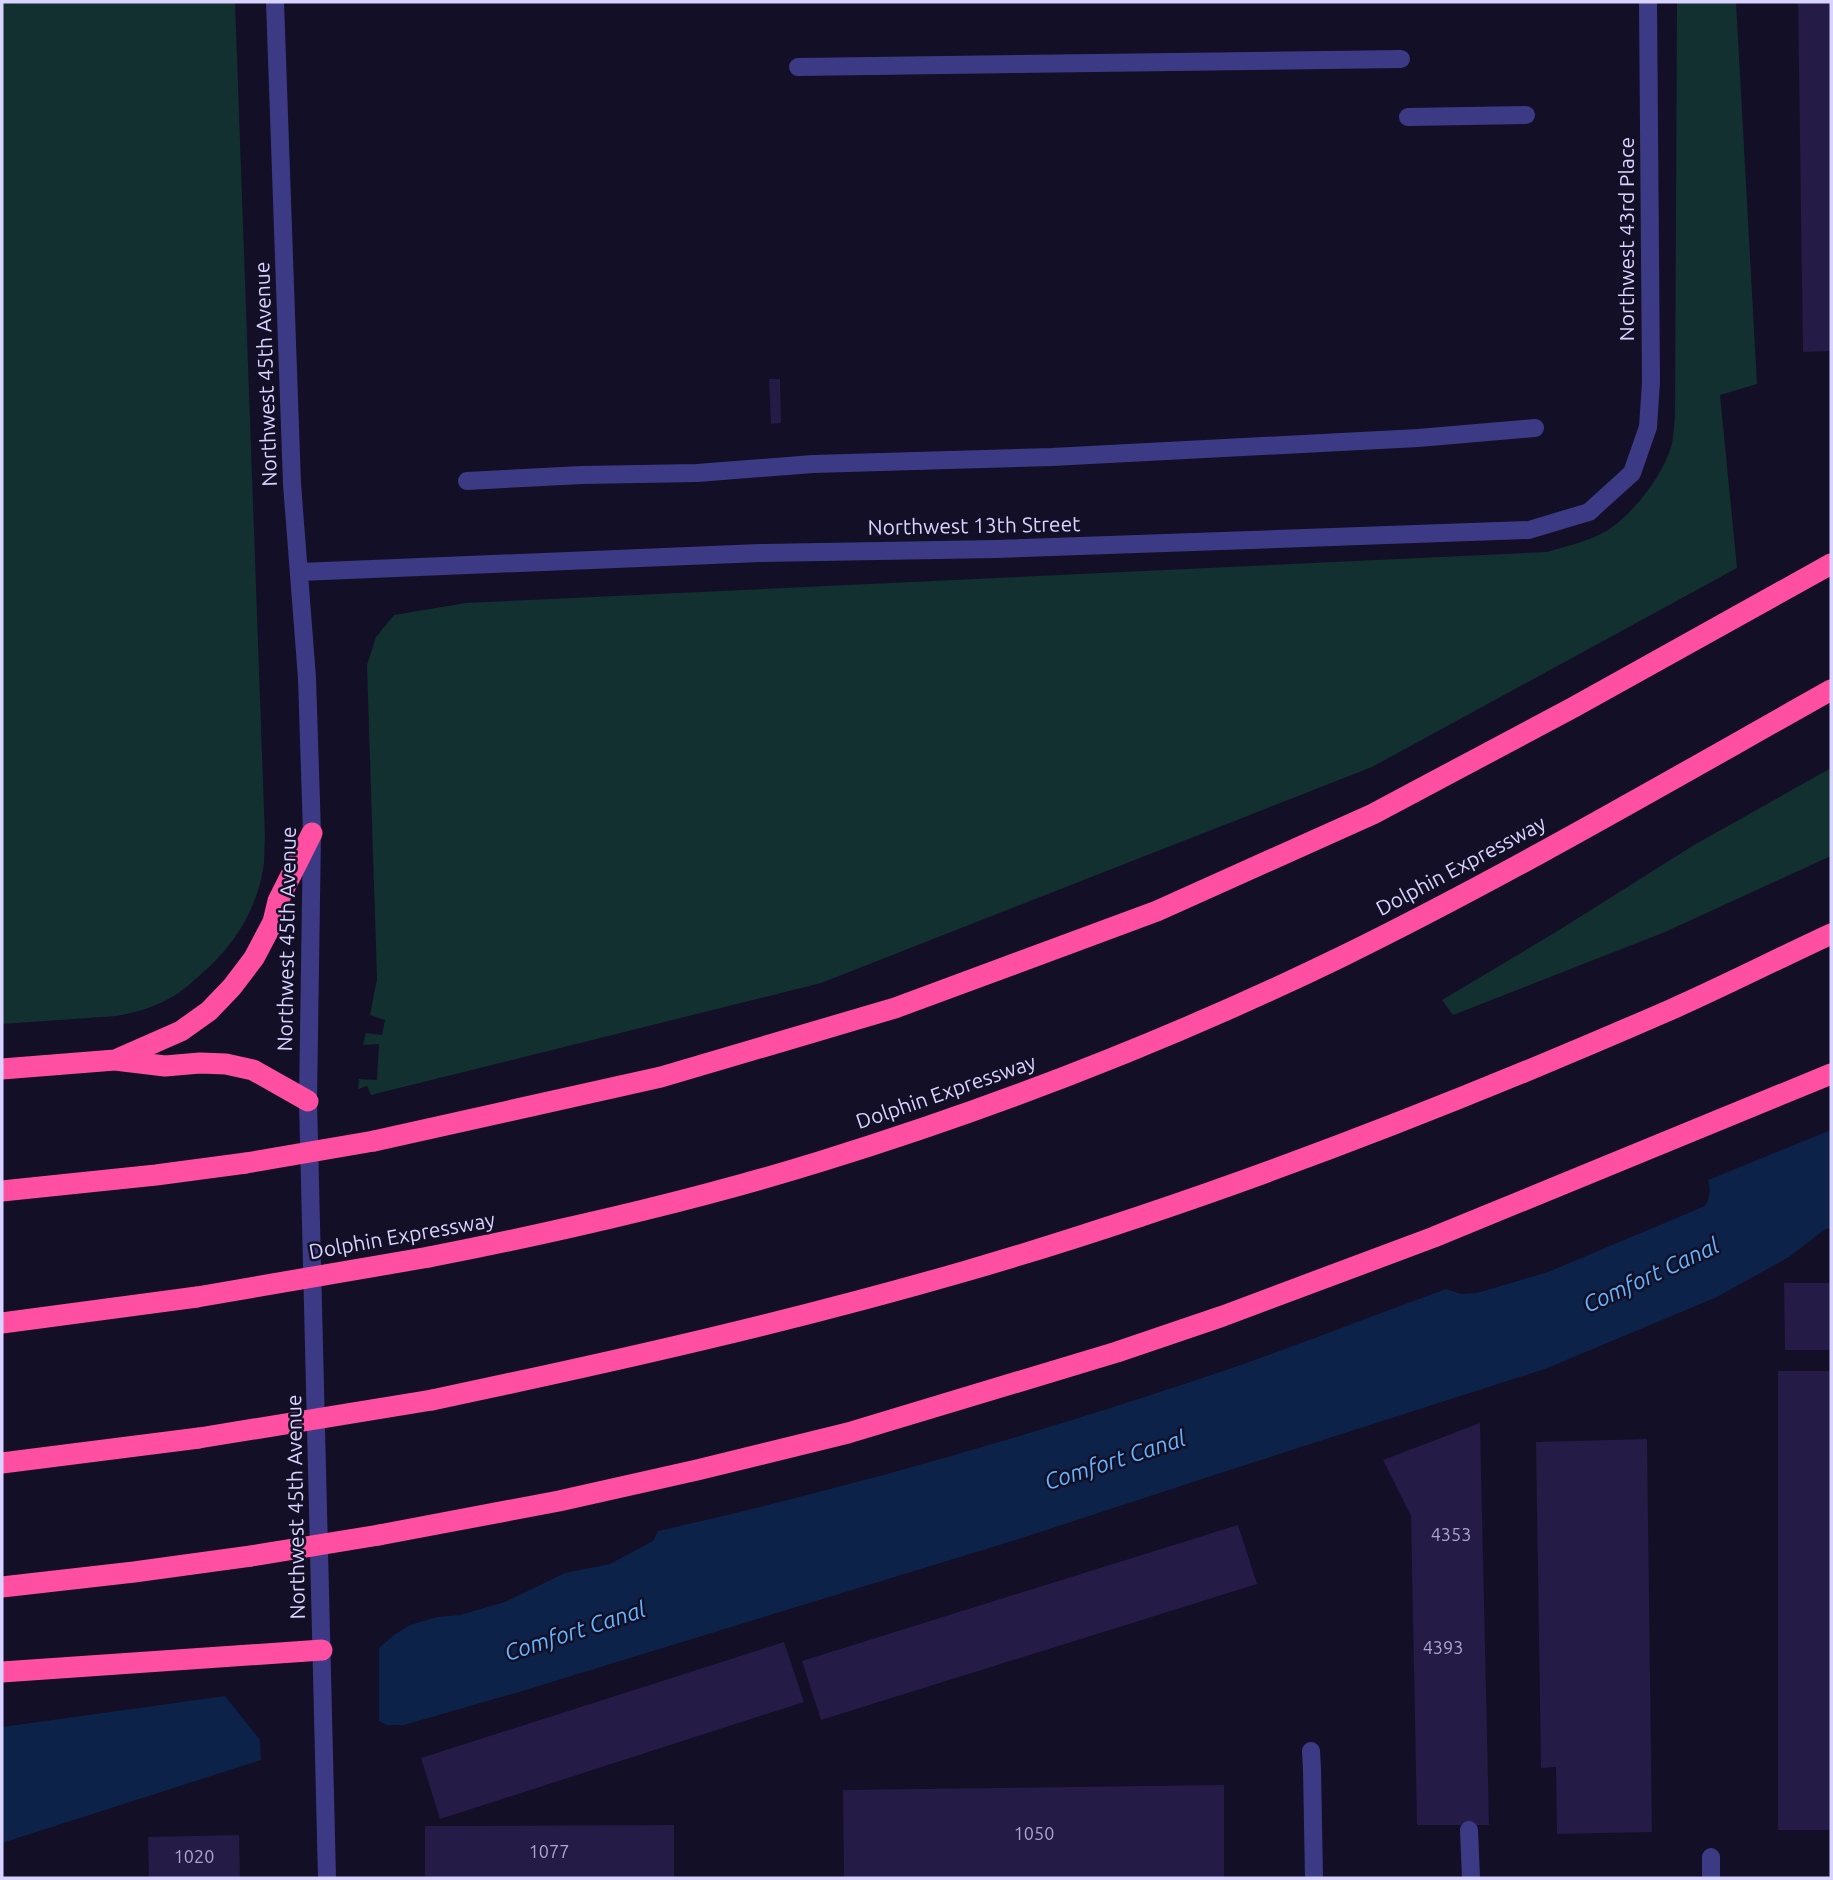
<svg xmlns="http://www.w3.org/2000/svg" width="1833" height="1880" font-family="Ubuntu,sans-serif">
  <rect width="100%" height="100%" fill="#130f26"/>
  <path fill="#12302f" d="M2 2H235L265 838C264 848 265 859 263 870 255 914 232 948 198 977 186 988 173 998 158 1004 145 1010 131 1013 117 1016L2 1024Z
    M1677 2H1736L1757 384 1720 395 1737 568 1372 767 821 983 371 1095 367 1086 358 1089 359 1079 377 1080 379 1044 363 1045 366 1033 382 1035 385 1020 370 1015 377 979 367 665 376 637 394 615 466 603 1547 552C1567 546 1590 541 1608 530 1634 513 1665 473 1672 443 1674 434 1674 424 1675 416Z
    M1831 768V856L1665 932 1453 1015 1442 1000 1556 932 1694 845Z"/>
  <path fill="#0c2248" d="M1831 1130V1228L1824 1230 1789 1257 1717 1297 1545 1369 1242 1466 1022 1538 519 1692 404 1725H387L379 1721V1648L394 1635 410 1625 437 1617 460 1615 505 1602 565 1573 610 1564 653 1541 658 1531C853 1487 1044 1432 1232 1368 1304 1343 1374 1315 1446 1289L1461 1294 1477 1293 1548 1272 1705 1206C1710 1197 1711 1191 1708 1180Z
    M225 1696 260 1740 261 1760 2 1843V1727Z"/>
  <path fill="#241b47" d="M1798 2H1831V351L1803 352Z
    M769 379H780L781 423 771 424Z
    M1784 1283H1831V1350H1785Z
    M1778 1371H1831V1830H1778Z
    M1480 1423 1489 1825H1417L1411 1516 1383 1460Z
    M1647 1439 1652 1832 1557 1834 1556 1767 1541 1768 1536 1442Z
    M1238 1525 1257 1584 821 1720 802 1661Z
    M784 1642 804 1702 440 1819 421 1758Z
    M1224 1785V1878H844L843 1790Z
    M674 1825V1878H425V1826Z
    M239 1835 240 1878H149L148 1837Z"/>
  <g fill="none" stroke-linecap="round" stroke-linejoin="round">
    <path stroke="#3d3a85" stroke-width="18" d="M798 67 1401 59
      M1408 117 1526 115
      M467 481 582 475 697 473 813 464 1052 457 1418 438 1535 428
      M1311 1751 1312 1769
      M1469 1830 1471 1878
      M1711 1857V1878"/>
    <path stroke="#3d3a85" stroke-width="18" d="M1312 1769 1314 1878"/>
    <path stroke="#3d3a85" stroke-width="18" d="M275 2 292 484 307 678 312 833 308 1101 327 1878
      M300 572 760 553 996 549 1529 530 1589 512 1632 473 1648 427 1651 382 1648 2"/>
    <path stroke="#ff4fa3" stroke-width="21" d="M115 1060 181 1031 209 1011 232 987 254 958 273 922 278 901 312 833
      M2 1069 115 1060 165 1066 200 1063 226 1064 253 1070 308 1101
      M374 1141 661 1077 895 1008 1157 911 1373 814 1574 707 1831 564
      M2 1191 156 1175 246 1163
      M429 1257C562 1231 693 1201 822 1161 1000 1106 1174 1038 1341 957 1508 875 1669 781 1831 690
      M2 1323 197 1297
      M432 1400C612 1362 790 1322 966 1271 1207 1201 1441 1110 1670 1010 1724 986 1777 959 1831 934
      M2 1463 199 1438
      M379 1535 559 1501 697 1470 848 1433 1117 1352 1223 1316 1434 1237 1831 1074
      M2 1587 134 1572 251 1556
      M2 1672 322 1650"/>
    <path stroke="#ff4fa3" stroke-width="21" d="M246 1163 374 1141
      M197 1297 429 1257
      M199 1438 432 1400
      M251 1556 379 1535"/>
  </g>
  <g text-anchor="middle" stroke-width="5" stroke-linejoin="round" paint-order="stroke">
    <g font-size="18" fill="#aca6d1">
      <text x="1451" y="1541">4353</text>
      <text x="1443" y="1654">4393</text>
      <text x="1034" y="1840">1050</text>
      <text x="549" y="1858">1077</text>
      <text x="194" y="1863">1020</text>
    </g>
    <g font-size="21" fill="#d9d4ff" stroke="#130f26">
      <text transform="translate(1627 239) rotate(-90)" y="7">Northwest 43rd Place</text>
      <text transform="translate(266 374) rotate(-92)" y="7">Northwest 45th Avenue</text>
      <text transform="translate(974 526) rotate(-1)" y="7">Northwest 13th Street</text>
      <text transform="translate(1461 866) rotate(-28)" y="7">Dolphin Expressway</text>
      <text transform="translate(287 939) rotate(-89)" y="7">Northwest 45th Avenue</text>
      <text transform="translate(946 1092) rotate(-19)" y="7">Dolphin Expressway</text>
      <text transform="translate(402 1236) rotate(-10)" y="7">Dolphin Expressway</text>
      <text transform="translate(296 1507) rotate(-91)" y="7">Northwest 45th Avenue</text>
    </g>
    <g font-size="23" font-style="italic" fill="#62b6ff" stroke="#130f26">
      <text transform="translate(1651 1275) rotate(-25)" y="8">Comfort Canal</text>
      <text transform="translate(1115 1460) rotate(-18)" y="8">Comfort Canal</text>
      <text transform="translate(575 1631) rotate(-18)" y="8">Comfort Canal</text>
    </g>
  </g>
  <rect width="1833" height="1880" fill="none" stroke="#d9d4ff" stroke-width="7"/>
</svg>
